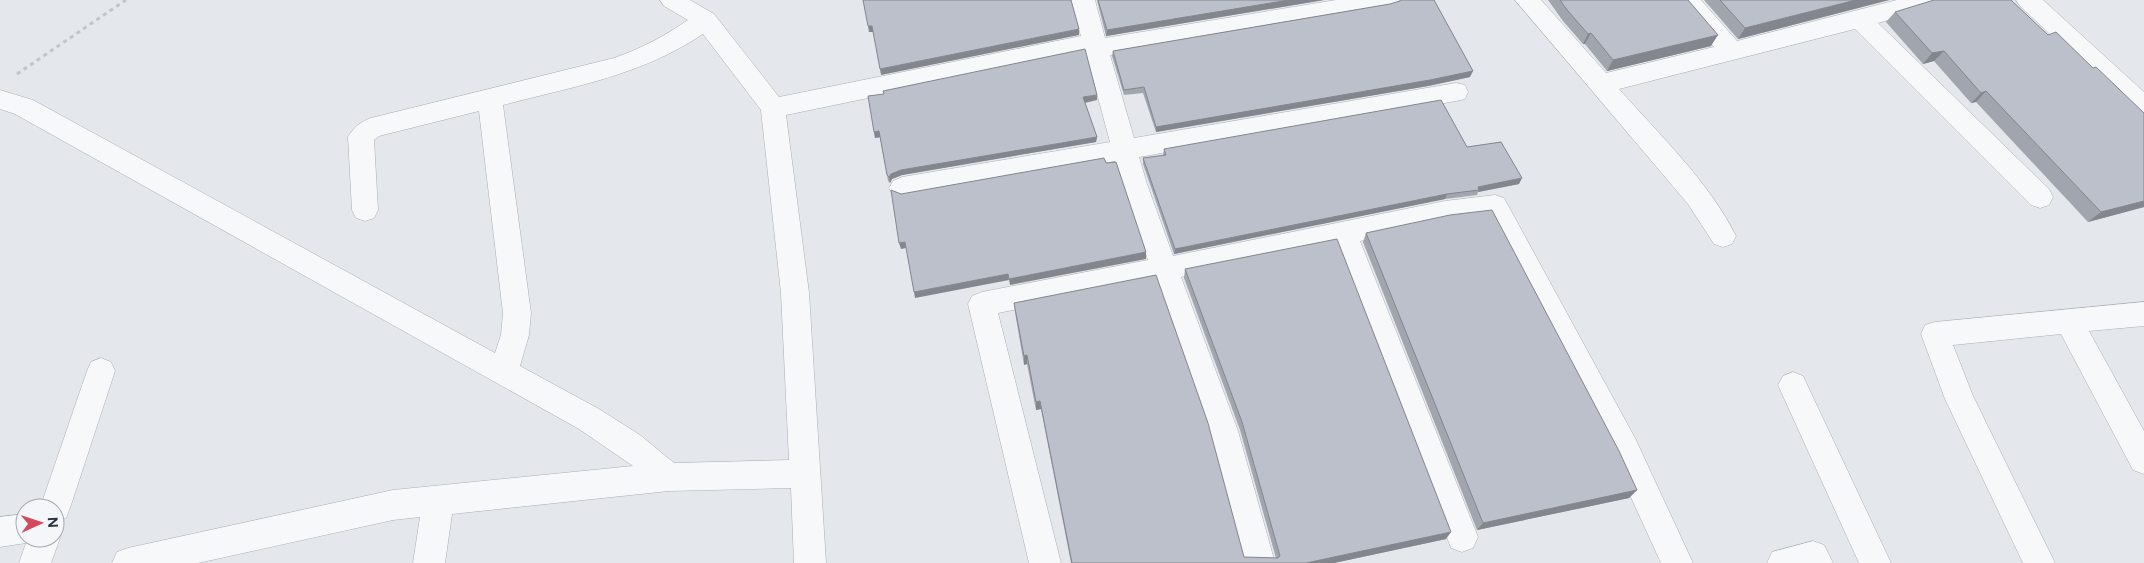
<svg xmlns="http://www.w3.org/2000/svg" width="2144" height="563" font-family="Figtree,sans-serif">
  <rect width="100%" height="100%" fill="#e4e7ec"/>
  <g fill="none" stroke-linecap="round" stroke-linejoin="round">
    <g stroke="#a9aeb7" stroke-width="1">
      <path id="minor" d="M660 0H690L714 14 779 97 1081 36 1071 0H1095L1105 38 1336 0H1400L1396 6 1388 8 1110 55 1134 138 1456 83 1465 85 1468 92 1465 99 1456 101 1139 157 1147 184 1173 256 1445 201 1495 195 1504 198 1635 438 1693 563H1661L1613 458 1488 218 1445 223 1360 241 1478 537 1473 548 1462 552 1451 548 1335 246 1181 277 1238 431 1275 563H1243L1208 431 1156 282 998 313 1061 563H1029L968 304 972 296 982 292 1148 260 1115 161 902 199 893 195 889 188 893 181 902 177 1110 142 1086 53 786 115 809 293 826 563H794L791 488 669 491 452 514 445 563H413L420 517 393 520 198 563H112L117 552 128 548 393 490 633 466 579 429 15 114 0 109V90L33 100 495 353 501 335 503 313 479 111 379 136 374 140 378 210 374 218 365 221 356 218 352 210 348 137C354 127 360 122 371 118L614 58C640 49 665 36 688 20L664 6ZM703 34 761 110 781 293 789 460 674 463 640 435 599 409 520 366 529 335 531 313 503 105C575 86 640 76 703 34Z
        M1515 0H1541L1606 73 1714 47 1675 0H1701L1737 41 1897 0H1938L1934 6 1878 23 2049 189 2053 197 2049 205 2040 208 2031 205 1855 29 1619 89C1659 134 1709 182 1736 236L1732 244 1723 247 1714 244 1688 204Z
        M2016 0H2043L2144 92V117L2135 114 2020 6Z
        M2144 302V326L2089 331 2144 431V474L2133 470 2061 334 1953 345 1973 396 2055 563H2023L1945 399 1921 334 1925 325 1935 322Z
        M101 358 111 362 115 371 70 508 66 518 55 523V508H40L87 371 91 362Z
        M1793 372 1803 376 1891 563H1859L1778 385 1783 376Z
        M25 514V538H55V527L60 538 51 563H19L26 543 0 547V517Z
        M1813 541 1824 545 1833 563H1767L1772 552Z"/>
    </g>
    <path stroke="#c2c5cb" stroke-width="3" stroke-dasharray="4 4" stroke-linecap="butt" d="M17 74 126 0"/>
    <use href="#minor" fill="#f7f8fa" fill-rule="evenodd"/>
  </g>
  <path fill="#a1a5ae" d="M1097 0H1324L1106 36Z
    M1548 0H1688L1711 46 1607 71 1585 44H1583L1563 21Z
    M1704 0H1889L1738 39Z
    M1400 1 1470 77 1428 86 1156 132 1143 93 1124 95 1112 56 1113 51 1390 4Z
    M1895 12 2144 207 2088 222 1976 102 1971 103 1934 61 1923 64 1886 22Z
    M1097 100 1085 103 1097 137 1096 142 902 175 892 179 890 183 888 181 887 175 880 137 875 138 874 132Z
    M1467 147 1519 184 1478 192 1477 195 1445 199 1174 254 1143 164V158L1163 155 1164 149Z
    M1366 233 1637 490 1629 498 1477 530 1363 242Z
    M1185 269 1446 539 1334 563H1071L1041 409 1036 410 1027 364 1024 365 1015 312 1014 303 1244 557 1276 558 1240 430 1184 278Z"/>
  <path fill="#83868d" d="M1289 0H1324L1106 36 1107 30Z
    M1856 0H1889L1738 39 1745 28Z
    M868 26H872L874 32H869Z
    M1079 29V35L881 75 880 69Z
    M1591 33 1585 44H1583L1588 34Z
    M1718 35 1711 46 1607 71 1613 60Z
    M1944 51 1934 61 1923 64 1932 53Z
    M1473 71 1470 77 1428 86 1156 132V127Z
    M1986 91 1976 102 1971 103 1981 93Z
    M1097 95V100L1083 103V97Z
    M879 131 881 137 875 138 874 132Z
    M1097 137 1096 142 902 175 892 179 890 183 889 177 891 174 901 170Z
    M1522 178 1519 184 1478 192 1479 190 1478 187Z
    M1447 194 1445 199 1174 254 1175 249Z
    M2144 201V207L2088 222 2101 212Z
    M905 242 906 248 901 249 899 243Z
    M1146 252V259L1010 285 1009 279Z
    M1008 274 1009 280 915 298 914 292Z
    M1027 355V364L1024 365V356Z
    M1040 401 1041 409 1036 410V402Z
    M1637 490 1629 498 1477 530 1483 523Z
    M1451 532 1446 539 1334 563H1306Z"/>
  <path fill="#bbc0ca" stroke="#83868d" d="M863 0H1071L1079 29 880 69 872 26H868Z
    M1098 0H1289L1107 30Z
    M1400 0H1434L1473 71 1430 80 1156 127 1144 87 1124 90 1113 51 1390 4 1400 1Z
    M1560 0H1688L1718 35 1613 60 1591 33 1588 34 1568 11Z
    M1720 0H1856L1745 28Z
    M1934 0H2011L2048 35 2056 32 2093 68 2096 67 2144 113V201L2101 212 1986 91 1981 93 1944 51 1932 53 1895 12Z
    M1085 49 1097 95 1083 97 1097 137 901 170 891 174 889 177 887 175 879 131 874 132 868 96 884 94 883 91Z
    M1441 100 1467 147 1501 142 1522 178 1478 187 1479 190 1447 194 1175 249 1143 158 1166 155 1164 149Z
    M1104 158 1106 163 1116 162 1146 252 1009 279 1008 274 914 292 905 242 899 243 891 190 901 194Z
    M1492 210 1619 451 1637 490 1483 523 1366 233 1450 215Z
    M1337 239 1451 532 1306 563H1072L1040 401 1036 402 1027 355 1024 356 1014 303 1156 275 1208 423 1244 557 1278 558 1280 556 1242 422 1185 269Z"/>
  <g transform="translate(40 523) rotate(87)"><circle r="24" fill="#f4f6f9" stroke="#a4a8b1"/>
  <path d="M0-4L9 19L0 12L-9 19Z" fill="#d1495b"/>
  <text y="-8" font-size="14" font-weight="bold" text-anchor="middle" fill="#2b3445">N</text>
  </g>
</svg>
